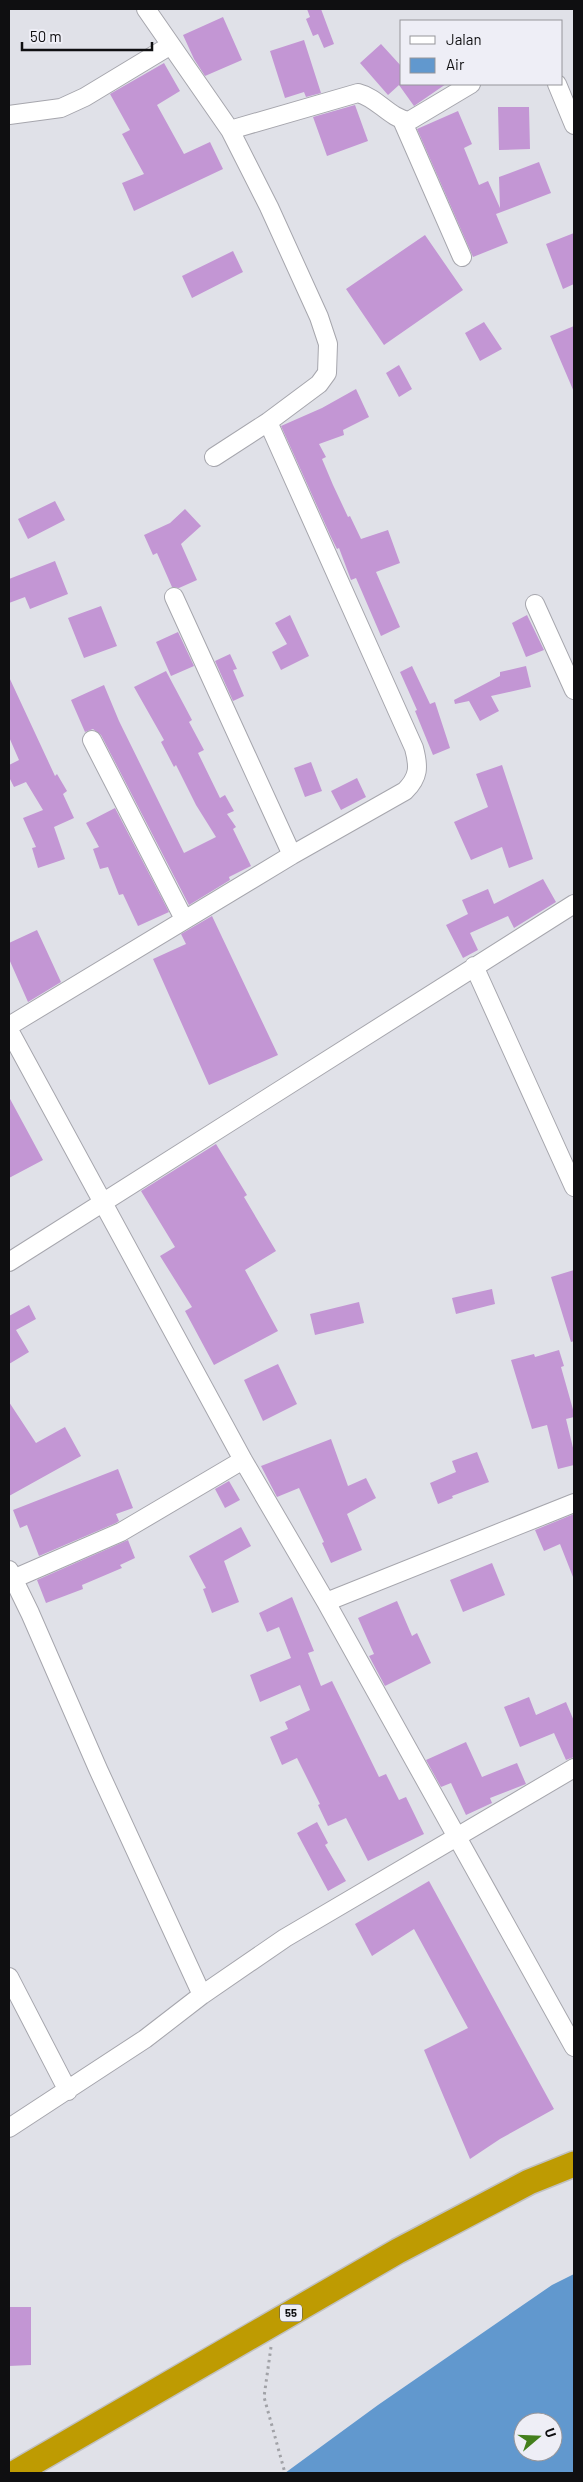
<svg xmlns="http://www.w3.org/2000/svg" width="583" height="2482" font-family="Barlow,sans-serif">
  <rect width="100%" height="100%" fill="#e0e1e8"/>
  <path fill="#6198ce" fill-rule="evenodd" d="M574 2274V2473H285L378 2405 552 2285ZM523 2422H553V2452H523Z"/>
  <path fill="#c396d4" d="M307 9H321L334 44 324 48 318 34 313 36 306 19 310 17Z
    M223 17 242 60 205 76 194 59 183 35Z
    M304 40 321 93 306 97 304 92 285 98 270 51Z
    M381 44 402 67 400 84H446L414 106 399 85 388 95 360 63Z
    M164 63 180 91 157 105 184 154 210 142 223 169 134 211 122 183 144 174 122 134 130 130 110 94Z
    M355 105 368 141 327 156 313 117Z
    M498 107H529L530 149 499 150Z
    M458 111 472 144 464 148 479 185 488 181 500 208 499 177 539 162 551 193 496 214 508 243 473 257 417 129Z
    M574 233V284L563 289 546 244Z
    M425 235 463 290 384 345 346 289Z
    M233 251 243 272 192 298 182 276Z
    M484 322 502 349 480 361 465 333Z
    M574 326V392L550 336Z
    M399 365 412 389 399 397 386 373Z
    M356 389 369 417 343 430 344 435 319 444 326 457 322 459 333 485 348 517 350 516 361 539 388 530 400 563 376 572 400 627 381 636 356 578 351 580 339 548 337 549 331 537 281 426 322 408Z
    M55 501 65 520 28 539 18 519Z
    M185 509 201 526 181 544 197 580 179 588 172 587 157 553 153 555 144 535 170 523Z
    M55 561 68 594 30 609 25 597 9 603V579Z
    M101 606 117 646 84 658 68 618Z
    M290 615 309 656 281 670 272 652 287 644 275 623Z
    M527 615 544 650 526 657 512 623Z
    M178 632 194 666 171 676 156 642Z
    M230 654 237 669 233 670 244 696 233 701 215 661Z
    M412 666 430 704 435 702 450 748 433 755 415 711 417 710 400 672Z
    M526 666 531 687 491 696 499 711 480 721 469 701 455 704 454 700 500 676V672Z
    M166 671 192 720 189 722 204 750 198 753 220 798 225 795 234 811 227 814 236 827 233 829 251 866 229 877 230 880 189 905 101 735 93 729 85 732 71 700 104 685 119 721 184 853 216 837 196 805 176 765 174 767 161 742 164 740 134 687Z
    M9 677 55 776 57 774 67 791 63 794 74 818 54 827 65 859 38 868 32 848 36 847 23 818 43 810 26 782 14 787 9 777V765L19 760 9 737Z
    M311 762 322 791 305 797 294 768Z
    M502 765 533 859 509 868 502 847 471 860 454 822 488 807 476 774Z
    M357 778 366 797 341 810 331 791Z
    M115 808 169 912 138 926 123 894 119 895 108 867 100 869 93 849 99 847 86 823Z
    M543 879 556 902 514 928 508 916 470 933 478 950 463 958 446 925 468 914 462 900 488 889 494 904Z
    M212 916 278 1055 209 1085 153 959 186 944 181 934Z
    M37 930 61 982 28 1002 9 959V943Z
    M9 1097 43 1160 9 1178Z
    M216 1144 247 1195 244 1197 276 1251 245 1270 278 1331 214 1365 185 1311 192 1307 160 1256 175 1247 141 1191Z
    M574 1270V1341L571 1342 551 1277Z
    M492 1289 495 1304 456 1314 452 1298Z
    M359 1302 364 1323 315 1335 310 1314Z
    M29 1305 36 1319 16 1330 29 1352 9 1364V1316Z
    M559 1350 564 1366 561 1367 574 1413V1417L566 1419 574 1452V1465L558 1469 547 1425 532 1429 511 1360 534 1354 535 1357Z
    M278 1364 297 1404 263 1421 244 1380Z
    M9 1402 36 1443 65 1427 81 1456 9 1496Z
    M331 1439 348 1486 366 1478 376 1498 347 1514 362 1550 331 1563 322 1543 324 1542 299 1488 277 1497 261 1466Z
    M477 1452 489 1482 452 1496 453 1498 438 1504 430 1483 456 1472 452 1461Z
    M118 1469 133 1508 116 1514 119 1521 116 1523 39 1556 27 1525 20 1528 13 1510Z
    M229 1481 240 1500 225 1508 215 1489Z
    M574 1514V1577H573L560 1544 544 1551 535 1530Z
    M241 1527 251 1546 224 1561 239 1602 212 1613 203 1589 206 1588 189 1556Z
    M128 1540 135 1558 120 1565 122 1568 82 1585 83 1589 46 1603 37 1580Z
    M492 1563 505 1595 463 1612 450 1580Z
    M292 1597 314 1651 308 1653 321 1686 332 1681 379 1777 386 1774 399 1800 406 1797 424 1834 368 1861 346 1818 328 1826 318 1805 320 1804 297 1758 282 1765 270 1737 288 1729 285 1722 310 1710 300 1685 260 1702 250 1675 291 1658 279 1627 267 1632 259 1613Z
    M397 1601 412 1636 417 1633 431 1663 385 1686 369 1656 374 1654 358 1618Z
    M529 1697 536 1715 566 1702 574 1721V1757L566 1760 554 1733 520 1747 504 1707Z
    M466 1742 482 1777 517 1763 526 1784 490 1798 492 1803 466 1815 451 1783 441 1787 426 1760Z
    M317 1822 328 1843 325 1845 346 1881 328 1891 297 1833Z
    M429 1881 554 2109 500 2139 470 2159 424 2050 468 2028 414 1929 372 1956 355 1924Z
    M9 2307H31V2365L9 2366Z"/>
  <g fill="none" stroke-linecap="round" stroke-linejoin="round">
    <g stroke="#a6a6ad" stroke-width="20">
      <path id="minor" d="M146 9 230 130 269 207 319 317 328 344 327 373 319 384 268 422 214 457
        M557 84 574 125
        M9 115 61 108 85 97 171 45
        M402 120 462 257
        M230 130 358 93C378 98 389 118 409 121L471 84
        M174 597 292 855
        M535 604 574 690
        M92 740 184 919
        M474 966 574 1187
        M9 1026 292 855 405 791C419 777 419 767 414 748L268 422
        M9 1030 243 1460 326 1602 574 2047
        M9 1262 574 904
        M9 1570 30 1613 98 1769 202 1995
        M13 1579 121 1532 243 1460
        M326 1602 574 1503
        M9 1977 68 2091
        M9 2128 145 2039 202 1995 285 1938 574 1768"/>
    </g>
    <g stroke="#c1c1c1" stroke-width="28">
      <path id="highway" d="M15 2473 398 2251 529 2182 574 2164"/>
    </g>
    <path stroke="#a1a2a7" stroke-width="3" stroke-dasharray="2.5 4" stroke-linecap="butt" d="M271 2347 264 2397 285 2473"/>
    <use href="#minor" stroke="#fff" stroke-width="18"/>
    <use href="#highway" stroke="#be9b02" stroke-width="25"/>
  </g>
  <g text-anchor="middle" stroke-width="5" stroke-linejoin="round" paint-order="stroke">
    <rect fill="#eeeef6" stroke="#525256" stroke-width="1" x="280" y="2304.5" width="22" height="17" rx="4"/>
    <g font-size="11" font-weight="bold" fill="#0f0f11">
      <text x="291" y="2317">55</text>
    </g>
  </g>
  <rect width="583" height="2482" fill="none" stroke="#0f0f11" stroke-width="20"/>
  <rect x="400" y="20" width="162" height="65" fill="#eeeef6" stroke="#95959a"/>
  <rect x="410" y="36" width="25" height="8" fill="#ffffff" stroke="#95959a"/>
  <text x="446" y="45" font-size="15" fill="#0f0f11">Jalan</text>
  <rect x="410" y="58" width="25" height="15" fill="#6198ce" stroke="#95959a"/>
  <text x="446" y="70" font-size="15" fill="#0f0f11">Air</text>
  <g transform="translate(538 2437) rotate(71)"><circle r="24" fill="#eeeef6" stroke="#95959a"/>
  <path d="M0-4L9 19L0 12L-9 19Z" fill="#437f1c"/>
  <text y="-8" font-size="14" font-weight="bold" text-anchor="middle" fill="#0f0f11">U</text>
  </g>
  <path d="M22 42v8h130v-8" fill="none" stroke="#0f0f11" stroke-width="2.5"/>
  <text x="30" y="42" font-size="15" fill="#0f0f11" stroke="#eeeef6" stroke-width="4" paint-order="stroke">50 m</text>
</svg>
